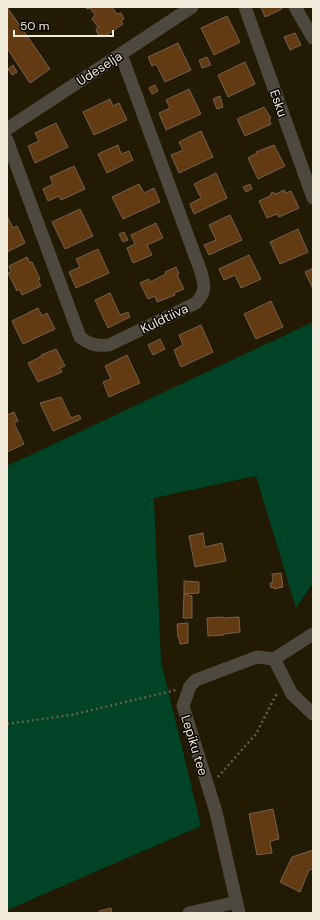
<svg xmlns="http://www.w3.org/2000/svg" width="320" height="920" font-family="'DM Sans',sans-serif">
  <rect width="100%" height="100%" fill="#221a02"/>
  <path fill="#004326" d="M313 322V583L296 608 256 476 154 498 161 661 201 826 7 910V466Z"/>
  <path fill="#623b13" stroke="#76604c" d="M7 7 50 69 30 83 7 48Z
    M86 7H112L117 14 121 13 124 19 121 21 123 24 104 37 102 34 99 36 96 30 98 27 92 19 95 15 90 8 87 9Z
    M261 7H281L282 9 265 17Z
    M227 16 240 42 214 55 201 28Z
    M295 33 301 45 290 50 284 37Z
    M178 43 191 70 165 82 156 64 152 66 148 57Z
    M207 57 211 65 202 68 199 60Z
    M245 62 255 84 228 97 218 75Z
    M13 65 17 72 12 75 8 69Z
    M155 85 158 91 152 94 149 88Z
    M189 89 201 114 166 130 159 113 170 108 166 100Z
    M220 96 223 107 217 109 213 99Z
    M110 99 113 106 119 103 127 120 94 135 83 112Z
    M264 107 271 118 269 119 271 124 245 136 237 119Z
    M56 123 68 147 35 163 28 146 39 141 35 133Z
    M201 131 213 157 179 173 171 155 183 150 179 142Z
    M118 145 121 154 129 151 133 160 107 173 98 154Z
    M274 145 285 166 258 179 248 158 257 153 256 152Z
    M74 166 85 189 61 200 59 196 48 201 43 189 53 184 50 177Z
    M216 173 227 198 194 214 190 204 201 198 194 184Z
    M139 184 144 193 154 188 160 202 123 219 112 197Z
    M250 184 252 189 246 192 243 187Z
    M284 190 286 193 291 191 299 208 279 217 277 214 267 218 259 201 270 196 272 192 276 194Z
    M80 209 93 236 65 249 52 222Z
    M230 215 242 240 209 255 204 245 216 240 209 225Z
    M7 216 13 228 17 226 25 243 7 252Z
    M156 223 163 238 147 245 152 255 133 263 127 248 135 244 131 235Z
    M298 229 308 252 280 264 270 242Z
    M124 232 128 240 123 242 119 234Z
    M98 249 109 273 76 288 69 272 80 267 76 259Z
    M249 255 261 279 241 288 235 275 224 280 219 269Z
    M27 257 30 263 32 262 40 279 38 280 41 286 22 295 19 289 17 291 8 273 11 272 9 266Z
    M176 267 179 274 177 275 184 289 174 293 175 295 157 302 155 296 148 299 140 283 149 279 150 282 166 274 165 272Z
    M313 268V289L305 272Z
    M110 293 120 315 128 312 130 317 108 328 95 300Z
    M271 301 283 327 256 339 244 314Z
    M38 308 42 316 47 313 55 329 23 344 12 321Z
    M201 325 213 352 181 367 174 350 183 345 179 335Z
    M160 339 165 349 153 355 148 345Z
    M56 349 65 366 60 368 62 372 38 382 28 363 42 356 41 355Z
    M127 355 140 383 109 397 103 382 111 379 105 366Z
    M61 397 71 418 79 415 81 419 53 431 40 403Z
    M14 412 18 421 14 423 24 444 7 452V415Z
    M203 533 205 547 222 543 226 561 195 567 189 536Z
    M281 573 283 587 274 589V587L271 588 270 583 273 582 272 574Z
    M184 581 199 582V593L184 594Z
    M184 594 192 596V618H183Z
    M223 617V618L239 617 240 632 224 634V635L208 636 207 618Z
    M188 623V643L180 644 179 638H178L177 624Z
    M273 809 279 839 270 841 272 853 257 855 249 814Z
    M313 850V869L309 870 300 892 280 882 292 857Z
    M111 908 112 913H99V911Z"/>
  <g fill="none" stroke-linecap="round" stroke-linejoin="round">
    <path stroke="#655e49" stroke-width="2.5" stroke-dasharray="2 3" stroke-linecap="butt" d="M7 724 71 715 176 690
      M218 777 256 734 277 693"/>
    <path stroke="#4d493e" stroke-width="13" d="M245 7 313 198
      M295 7 313 38
      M7 129 192 7
      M7 140 80 337C90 345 96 346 109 345L196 303C206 292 205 286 201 272L121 54
      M274 659 292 694 313 714
      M189 913 237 902
      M239 913 216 812 183 706 190 686 196 680 257 657 274 659 313 634"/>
  </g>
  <g text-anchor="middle" stroke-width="3" stroke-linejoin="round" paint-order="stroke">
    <g font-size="13" fill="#efeada" stroke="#090601">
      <text transform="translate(99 68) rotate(-33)" y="5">Udeselja</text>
      <text transform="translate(279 103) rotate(71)" y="5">Esku</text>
      <text transform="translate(164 318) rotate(-26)" y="5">Kuldtiiva</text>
      <text transform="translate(195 745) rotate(73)" y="5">Lepiku tee</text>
    </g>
  </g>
  <rect width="320" height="920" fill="none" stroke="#efeada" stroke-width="16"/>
  <path d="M14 30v6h99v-6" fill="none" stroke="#efeada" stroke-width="2"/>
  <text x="20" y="30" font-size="12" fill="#efeada" stroke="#090601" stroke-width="3" paint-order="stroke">50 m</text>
</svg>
